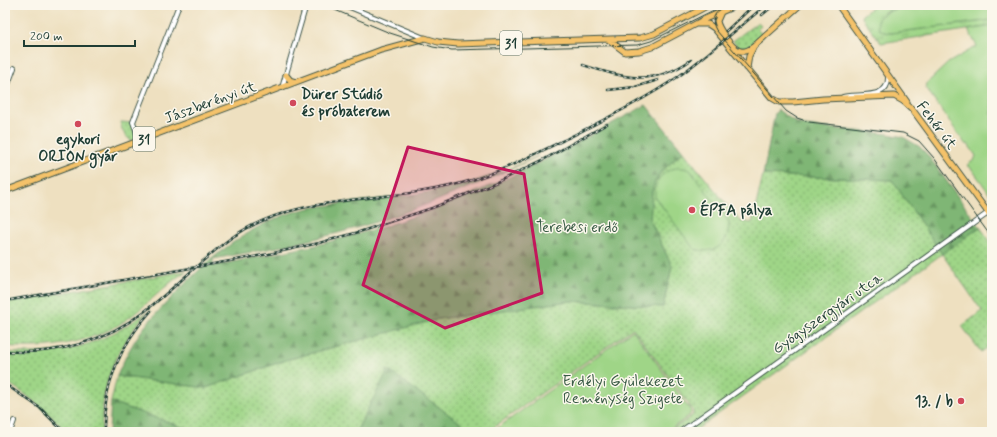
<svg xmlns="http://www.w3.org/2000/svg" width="997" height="437" font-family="Mynerve,sans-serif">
  <defs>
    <pattern id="grass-dots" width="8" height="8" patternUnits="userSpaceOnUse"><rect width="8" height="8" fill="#9fd587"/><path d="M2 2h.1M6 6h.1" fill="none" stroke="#81ae6f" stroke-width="1.8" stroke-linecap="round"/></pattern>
    <pattern id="forest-firs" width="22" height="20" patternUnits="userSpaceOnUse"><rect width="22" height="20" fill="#7fb674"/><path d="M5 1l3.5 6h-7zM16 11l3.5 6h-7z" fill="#679560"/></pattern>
    <pattern id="park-tufts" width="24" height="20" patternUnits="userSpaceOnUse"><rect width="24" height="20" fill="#9fd587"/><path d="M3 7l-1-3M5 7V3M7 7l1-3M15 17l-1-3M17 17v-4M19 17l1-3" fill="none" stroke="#81ae6f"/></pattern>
  </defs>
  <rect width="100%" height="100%" fill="#fbf7ec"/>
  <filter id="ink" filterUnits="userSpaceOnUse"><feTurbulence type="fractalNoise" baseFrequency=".025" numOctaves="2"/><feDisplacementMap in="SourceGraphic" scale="8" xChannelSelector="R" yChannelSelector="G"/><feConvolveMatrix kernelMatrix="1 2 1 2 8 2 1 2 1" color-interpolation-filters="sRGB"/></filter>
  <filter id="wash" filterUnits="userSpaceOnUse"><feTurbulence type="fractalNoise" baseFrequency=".012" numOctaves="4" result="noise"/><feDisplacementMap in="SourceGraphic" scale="16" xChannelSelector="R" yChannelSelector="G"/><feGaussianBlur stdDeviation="0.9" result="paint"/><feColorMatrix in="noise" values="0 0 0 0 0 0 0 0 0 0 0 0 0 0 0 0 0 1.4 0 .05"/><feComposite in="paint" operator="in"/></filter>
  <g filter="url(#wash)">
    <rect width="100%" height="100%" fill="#eee0c0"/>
    <path fill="url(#grass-dots)" stroke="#5f895e" d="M758 22 761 25 757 29 762 34V37C754 43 748 49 738 47L733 41Z
      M121 122 133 123C135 130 139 136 132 141 126 138 120 129 121 122Z
      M683 151 740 221 752 223 763 175 892 180 942 253 980 227 992 244V348L990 346 981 352 962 326 982 311 942 254 693 432H669L693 415V410L633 328 487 432H473L388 371 356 432H196L111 402 117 376 206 388 286 360 438 319 570 301 663 307 672 266 650 220 652 191 655 182 660 173Z
      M186 271C165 285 149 303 129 318 95 343 46 350 5 346V303Z
      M147 312C116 350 100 382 102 432H67C47 412 30 396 5 381V352C60 357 102 345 147 312Z"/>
    <path fill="url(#forest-firs)" stroke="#4f7a54" d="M646 105 683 151 660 173 655 182 652 191 650 220 672 266 663 307 570 301 438 319 286 360 206 388 117 376C123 362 129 349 138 336 147 322 160 310 172 297 207 260 246 226 297 211 310 207 325 206 339 204 369 200 399 197 429 192 451 188 472 183 493 175 508 170 523 163 538 156 470 189 399 218 326 236 288 246 251 252 213 259V266L317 245 380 228 438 208 497 183 541 162Z
      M778 110 795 122 806 126 888 134 903 137 920 147 927 154 980 227 942 254 892 180 763 175 775 113Z
      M388 370 473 432H356Z
      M111 402 196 432H109Z"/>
    <path fill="url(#park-tufts)" stroke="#5f895e" d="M875 5H931L891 10 884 12 880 30 884 32 891 33 992 20V26L881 43 861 16Z"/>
    <path fill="#9fd587" stroke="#5f895e" d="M931 5H992V20L891 33C880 32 877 30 878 19 888 6 915 7 931 5Z
      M992 26V197L971 168 967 165 974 160 976 156 968 144 966 145 926 88 927 83 948 63 977 46 968 30Z
      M675 168H683L690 170 729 222C729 245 715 255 694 249L655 197C654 182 660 173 675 168Z
      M633 330 691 411 690 415 667 432H492Z"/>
  </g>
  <g filter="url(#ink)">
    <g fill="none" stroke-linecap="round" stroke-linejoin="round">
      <g stroke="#3e5549" stroke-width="6">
        <path id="minor" d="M345 5 424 38
          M282 88 306 5
          M5 92 14 68
          M843 97C858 93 890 101 888 76
          M140 141 133 122 179 5
          M10 432 14 421
          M680 432 988 213"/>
      </g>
      <g stroke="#3e5549" stroke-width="7">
        <path id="major" d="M838 5 907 102
          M721 12 717 21C718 28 731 47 738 50 743 53 749 50 753 47L800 5
          M696 24H708L714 28 772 98 779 102H793L823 99 894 96 903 101 912 109 992 218
          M609 40 625 52 639 51 652 47 705 19 737 5
          M747 68 749 56 753 48
          M286 75 290 80 296 82
          M5 191 381 50 425 38 438 42 458 44 640 38 654 34 709 5"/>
      </g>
      <use href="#minor" stroke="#fff" stroke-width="4"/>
      <use href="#major" stroke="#f4c26a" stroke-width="5"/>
      <path stroke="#1f3d34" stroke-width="1" d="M323 5 390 33 433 47 452 50 637 45 651 41 724 5
        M721 9C713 14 711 21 716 30L786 111 797 118 809 122 903 133 919 141 934 158 992 238"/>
      <g stroke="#1f3d34" stroke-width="2.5">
        <path id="rail" d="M762 15 774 5
          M726 31 754 5
          M583 65C624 78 652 87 691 60
          M608 90 635 87 658 80
          M5 301 269 254 319 243 359 232 432 208 497 182 543 160 607 124
          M5 351C55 356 106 341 145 311 175 288 201 260 231 238 299 191 386 204 462 183 499 173 534 155 568 138 605 119 644 100 679 76 709 54 737 29 766 5
          M5 384 40 408 64 432
          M104 432C103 386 120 345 151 311"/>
      </g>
      <use href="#rail" stroke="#fbf7ec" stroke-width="1" stroke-dasharray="3" stroke-linecap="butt"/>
    </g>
  </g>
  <path fill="#c2185b" fill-opacity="0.2" stroke="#c2185b" stroke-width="3" stroke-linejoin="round" d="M408 147 524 174 542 293 445 328 363 285Z"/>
  <g fill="#d1495b" stroke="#fbf7ec" stroke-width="1.5">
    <circle cx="293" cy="103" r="4"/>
    <circle cx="78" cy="124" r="4"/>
    <circle cx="692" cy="210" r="4"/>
    <circle cx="961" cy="401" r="4"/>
  </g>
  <g text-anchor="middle" stroke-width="3" stroke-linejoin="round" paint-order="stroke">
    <g fill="#fbf7ec" stroke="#61756b" stroke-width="1">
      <rect x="500" y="31" width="22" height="24" rx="3"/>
      <rect x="133" y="127" width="22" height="24" rx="3"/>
    </g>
    <g font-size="14" font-weight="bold" fill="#1f3d34">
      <text x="511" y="48">31</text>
      <text x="144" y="144">31</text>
    </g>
    <g font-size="15" font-weight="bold" fill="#1f3d34" stroke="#fbf7ec" text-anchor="start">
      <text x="301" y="99">Dürer Stúdió<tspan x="301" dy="17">és próbaterem</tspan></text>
      <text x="78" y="144" text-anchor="middle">egykori<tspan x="78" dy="17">ORION gyár</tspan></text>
      <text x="700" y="215">ÉPFA pálya</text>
      <text x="953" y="406" text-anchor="end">13. / b</text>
    </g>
    <g font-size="15" fill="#1f3d34" stroke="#fbf7ec">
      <text transform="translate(210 102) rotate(-20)" y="5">Jászberényi út</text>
      <text transform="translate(937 125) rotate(53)" y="5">Fehér út</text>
      <text transform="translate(827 313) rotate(-35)" y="5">Gyógyszergyári utca</text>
    </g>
    <g font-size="15" fill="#395b45" stroke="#fbf7ec">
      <text x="577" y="232">Terebesi erdő</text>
      <text x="623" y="386">Erdélyi Gyülekezet<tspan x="623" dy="17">Reménység Szigete</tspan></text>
    </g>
  </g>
  <rect width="997" height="437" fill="none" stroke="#fbf7ec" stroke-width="20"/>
  <path d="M24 40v6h111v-6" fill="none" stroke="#1f3d34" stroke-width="2"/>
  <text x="30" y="40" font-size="12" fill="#1f3d34" stroke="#fbf7ec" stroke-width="3" paint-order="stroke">200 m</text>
</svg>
